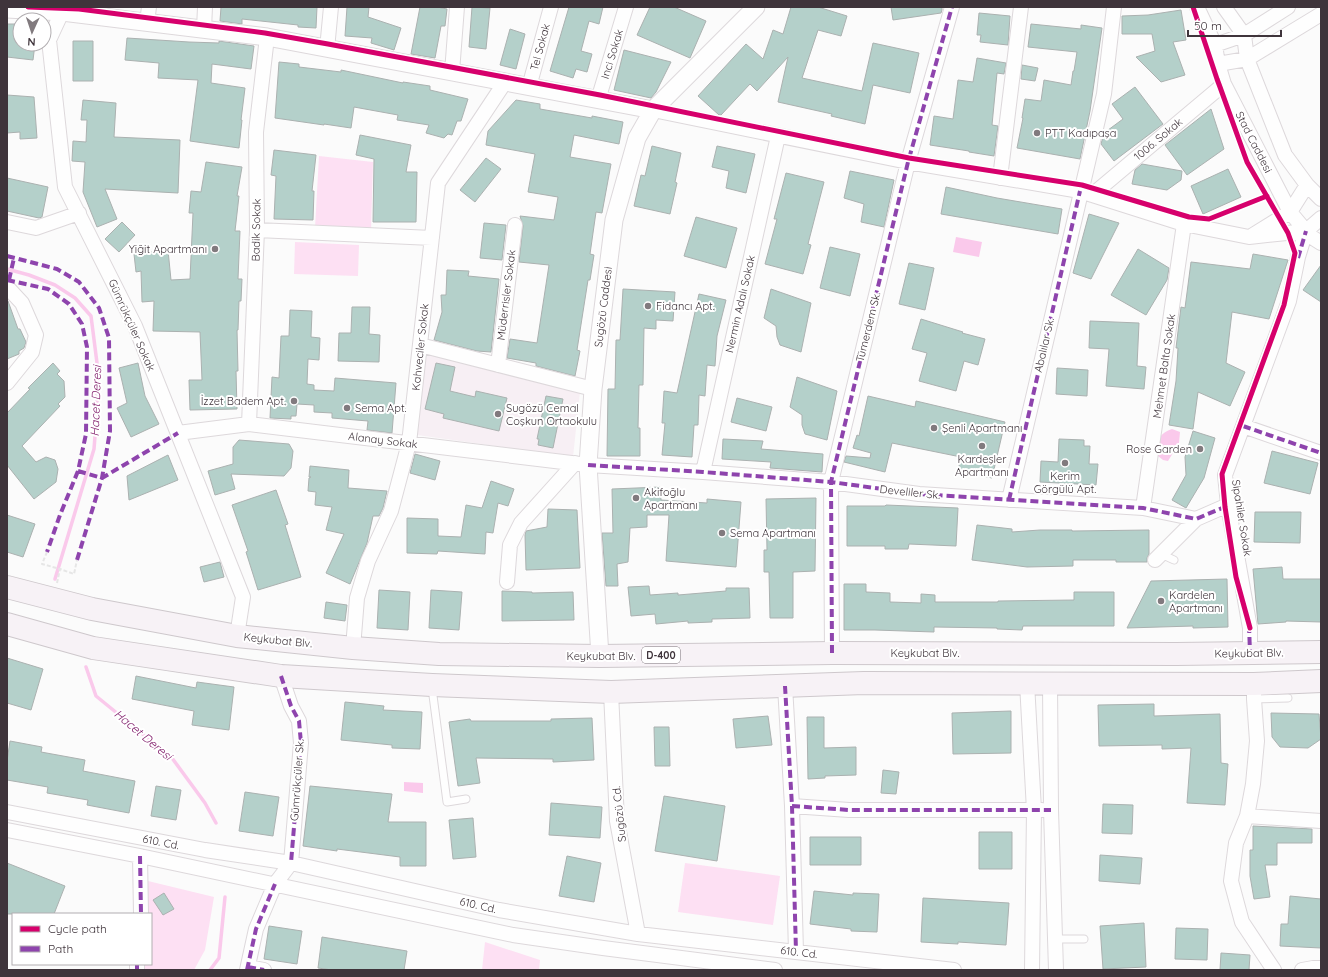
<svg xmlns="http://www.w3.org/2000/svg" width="1328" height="977" font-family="Quicksand,sans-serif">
  <rect width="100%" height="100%" fill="#fbfbfb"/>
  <path fill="#f7eff4" d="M428 354 580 392 573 457 417 435 421 377Z"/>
  <path fill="#fde0f3" d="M319 156 373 162 371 231 315 228Z
    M295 242 359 245 358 276 294 274Z
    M685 863 780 876 773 925 678 912Z
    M148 881 214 897 205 950 194 970H145V964H151V914H147Z
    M485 942 540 960 539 970H482Z"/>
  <path fill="#fac9eb" d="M956 237 982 242 979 257 953 252Z
    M1172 429 1180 432 1179 443 1168 461 1163 460 1158 456C1156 442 1158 434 1172 429Z
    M404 782 423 783V793L404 791Z"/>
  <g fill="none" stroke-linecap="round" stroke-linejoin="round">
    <path stroke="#fac9eb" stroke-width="3.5" d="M7 269 29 275 55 285 75 298 91 316 97 363V411L94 449 55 579
      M86 667 96 696 172 758 205 803 216 823
      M210 970 219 958 225 897"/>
  </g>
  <path fill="#b4d0ca" stroke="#abb1b0" d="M221 7H317L316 28 298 27V25L242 19V24L220 21Z
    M347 7H369L368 17 401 28 394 50 371 43 372 38 345 36Z
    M420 7H437L447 9 445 26H441L435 58 411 54Z
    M472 7 490 8 486 49 469 47Z
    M569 7H603L599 24 589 21 581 51 592 54 587 72 576 69 573 78 550 71Z
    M650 7H674L706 21 690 58 637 35Z
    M791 7H818L847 16 841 36 818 30 802 78 862 91 873 43 919 53 910 93 873 85 865 124 831 116 832 114 778 102 788 57 757 91 750 84 721 115H719L698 96 746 44 763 59 773 30 783 34Z
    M891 7H942V10L941 13 893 20Z
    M1181 10 1186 40 1173 42 1185 75 1161 82 1136 57 1155 51 1152 34H1122V16L1148 15Z
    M979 13 1010 16 1008 45 980 42 981 35H977Z
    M7 24H15L20 28V44H35L33 60 7 57Z
    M1031 24 1081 29V25L1102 28 1090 111 1080 159 1017 148 1023 118H1022L1025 99 1041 101 1044 80 1071 85 1073 71H1074L1077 52 1028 47Z
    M510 29 525 34 516 69 500 65Z
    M127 38 189 42 219 43V41L254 46 251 69 212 64 211 83 245 88 241 120H242L239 148 190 141 198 80 158 78 159 63 125 60Z
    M73 41H93V81H73Z
    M624 50 671 62 656 92 651 98 614 90Z
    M977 58 1006 63 1004 74 997 73 992 125 998 126 994 156 969 152V151L930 145 934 116 953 119 958 80 973 82Z
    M279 62 299 64V67L341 72V70L403 83V82L430 86V90L468 99 461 121H457L452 135 448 134 444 138 426 133 429 125 397 120 398 115 354 107 351 128 324 124V125L275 118Z
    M1022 65 1038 68 1035 81 1021 79Z
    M1135 87 1163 124 1114 161 1101 144 1104 133 1123 119 1112 104Z
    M7 95 34 97 37 138 20 139V132L7 133Z
    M83 100 116 103 114 137 180 140 178 193 105 189 117 219 97 227 83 192 85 162 72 161 73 141 86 142 87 120H81Z
    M516 100 540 104V109L592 118V116L623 122 619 144 574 135 570 157 611 164 602 213 596 212 590 254 594 255 590 280H588L577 350 580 351 575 376 536 366V363L507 358 510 339 537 343 549 265 519 262 523 226 520 216 554 220 558 197 528 192 535 154 486 145 488 131Z
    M1211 109 1224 149 1187 175 1165 145Z
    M360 135 411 145 406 172H417L416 222H373L374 159 356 155Z
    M652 146 681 153 675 182 677 183 670 214 634 206 641 175 645 176Z
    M717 146 755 154 746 193 726 188 729 171 712 167Z
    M274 150 316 155 312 191H314L313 220 274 219 276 176 271 175Z
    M486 158 501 169 475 202 460 190Z
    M206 162 242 167 237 196H239L235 231H240L238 279H242L241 301H239L238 330H237L238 371H236L237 409 190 410 189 380H202L200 332 153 331 154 301 142 302 141 271 136 272 134 254 168 250 171 280 190 279 193 213H189L191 191 201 192Z
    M1142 164 1182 171 1181 180 1167 190 1132 184 1135 170Z
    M1228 169 1241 197 1203 214 1191 186Z
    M850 171 894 180 884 227 861 222 864 204 844 198Z
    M786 173 824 182 808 244 811 245 803 274 765 264 777 219H774Z
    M7 178 48 187 42 217 39 218 7 211Z
    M946 187 997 198 1062 209 1058 234 941 214Z
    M1089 214 1119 223 1091 279 1073 273Z
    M696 217 737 228 726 268 684 256Z
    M122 222 135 235 119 252 105 239Z
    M484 223 506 225 502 260 480 258Z
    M830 247 860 254 850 296 820 288Z
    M1138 249 1169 268 1167 280 1146 315 1111 295Z
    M1253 254 1288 260 1269 319 1232 312 1226 363 1245 372 1230 406 1198 392 1193 429 1169 425 1176 381 1178 348H1176L1181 307 1185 308 1191 262 1250 269Z
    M909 263 934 268 925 310 899 304Z
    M1321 265V302L1303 290Z
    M447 270 469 271 468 276 499 279 491 352 477 351 434 340 442 312 441 295H446Z
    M623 289 675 292 673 321 656 320V329L644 328 643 385H639L638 428H640V456H607L608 389H615L616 340H620Z
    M771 289 811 303 801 352 780 345 777 337 776 326 764 318Z
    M699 294 726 300 717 336 715 366 707 365 705 396 699 395 698 425H694L692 457 662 455 665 423H662L664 391 677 393Z
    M8 301 18 329H20L26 342 24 348 19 351V354L7 359V302Z
    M352 307H370L369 334 380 335 379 362 338 361 339 333H351Z
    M290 310 312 311 311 337 320 338 319 360 308 359 307 384 314 385V390L334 391 335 378 396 383 392 433 367 430 368 421 332 418V413L314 412V405L297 404 296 416H291V419L270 418 272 377 279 378 281 336H289Z
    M921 319 963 332 962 333 985 339 978 365 964 361 956 391 919 381 927 353 912 349Z
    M1090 321 1139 323 1137 366 1146 367 1144 389 1106 386 1109 349 1089 348Z
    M53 363 60 371 57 374 64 381 65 397 58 404 60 406 22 446 36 462 46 457 55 460 58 469 56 482 34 499 7 465V413L30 389 28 388Z
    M138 363 145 396 159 424 131 437 117 408 127 403 119 368Z
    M436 363 455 367 450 391 475 397 476 391 507 398 499 431 443 418 444 414 425 409Z
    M1057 368 1088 370 1087 396 1056 394Z
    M797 377 837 391 827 440 805 434 802 425V415L790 407Z
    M546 396 563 399 553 448 538 445 539 439H537Z
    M868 396 915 407 916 401 1005 422 992 478 958 471 961 457 892 443 885 472 844 462 846 456 870 458 871 453 853 448 857 435 859 436Z
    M737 398 772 407 766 431 731 422Z
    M1193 431 1215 438 1204 478 1186 508 1172 500 1186 475 1185 457Z
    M723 439 763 441 761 449 823 454 822 472 770 468 771 462 722 459Z
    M1059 439 1084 440V446H1090L1089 464H1098L1096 485 1040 482 1041 461 1058 462Z
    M239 440 289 444 293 451 291 468 284 476 231 474 235 489 215 495 208 471 233 464V447Z
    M1272 451 1318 463 1310 494 1264 483Z
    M415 454 440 461 435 480 410 473Z
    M168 455 178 480 129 500 127 476Z
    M310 466 349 470 348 488 387 491 383 508 379 516H373L367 543 350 584 326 573 344 534 326 530 332 507 315 505 316 492 308 491 309 478 311 477H309Z
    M491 481 514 489 508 506 498 503 493 533 486 532 485 554 438 551 437 554 407 553V518L438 519V536L461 537 466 505 482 508Z
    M660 487 661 500 707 503V499L741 502 736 567 666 561 669 515H647V527L630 528 628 562 617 564 618 586H606L602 533H613L612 489Z
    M276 490 288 524 285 525 301 577 258 590 246 552 248 551 232 505Z
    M816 498 815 571 793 572V618H770L769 572H764V550H767L766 499Z
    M886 505 958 508 956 546 909 544 908 549H885V546H847V506H885Z
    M548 509 577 510 580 568 526 570 525 535 526 531 547 527Z
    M1255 512H1301L1300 543 1254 542Z
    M7 515 35 524 23 557 7 552Z
    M977 525 1012 529V532L1040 530H1072V531L1149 530V554L1147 558V562H1116V560H1073V566L1027 567 972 560Z
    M220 562 224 577 204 582 200 567Z
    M1282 567 1283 579H1321V622L1286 621V622L1258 624 1253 569Z
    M1227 579 1228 627 1193 628V626L1127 628 1151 581Z
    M844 584H866V592L890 593V602L921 603V594L935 595V602H998V601L1074 600V592H1114V626H1023L1022 630 997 629V628L934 627V632L875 630H844Z
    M649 586 650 595 678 593V595L726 591V588H749L750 618 712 619V622L688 623V621L656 624 655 614 631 616 628 587Z
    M379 590 410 592 408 630 377 628Z
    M431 590 462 592 459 630 429 628Z
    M502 591 532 592V593L573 592 574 620 502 621Z
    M326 602 347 605 345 621 324 618Z
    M7 658 43 669 31 710 7 703Z
    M136 676 196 688 197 682 234 687 229 730 192 725 194 711 132 699Z
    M345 702 384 706 383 710 422 712 420 749 392 748V745L341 740Z
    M1154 704V716L1220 714 1221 763 1228 764 1225 805 1187 803 1191 748 1162 749V745L1099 746 1098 705Z
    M1011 711V753L953 754 952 713Z
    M1271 713 1319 714 1321 739 1308 748 1280 747 1272 737Z
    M768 716 772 745 736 748 733 719Z
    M807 717H824V748L856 747V775L825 776V778L808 779Z
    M592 718 594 760 553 762V759L476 758 480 783 458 786 449 722 470 719 471 721H551V719Z
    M654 727H669L670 766H655Z
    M10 741 42 747 41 752 85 760 83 771 135 781 129 813 87 805 88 800 47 793 48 787 7 780V761Z
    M883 770 899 772 896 794 881 793Z
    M156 786 181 790 176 820 151 816Z
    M310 786 392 794 388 822H426V866H400V857L337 849V851L303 846Z
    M245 792 279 797 273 836 239 831Z
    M664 796 725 806 717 861 655 851Z
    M551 803 602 807 600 838 549 835Z
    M1103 804 1133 805 1132 834 1102 833Z
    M473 818 476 857 453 859 449 820Z
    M1253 826 1312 829V843H1277V865H1265L1270 897 1254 899 1250 876V850H1253Z
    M979 832H1012V869H979Z
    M810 837H861V865H810Z
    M1100 855 1142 858 1140 884 1099 881Z
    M567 856 601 863 594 902 559 896Z
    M7 863 65 886 54 914H7Z
    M814 891 853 895V893L879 894 877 932 851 931V929L810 924Z
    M164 893 174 909 163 915 153 900Z
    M1290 896 1321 899V948L1280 946 1281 924H1288Z
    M923 898 1009 903 1006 945 958 942V944L921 942Z
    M1144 923 1146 967 1103 969 1100 926Z
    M269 926 302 931 297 964 264 959Z
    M1176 928 1208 929 1207 960 1175 959Z
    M322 937 407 951 404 970H332L318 968Z
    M1221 953 1250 955 1249 970H1220Z"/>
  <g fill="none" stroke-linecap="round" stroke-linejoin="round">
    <g stroke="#ddd8db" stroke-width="9">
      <path id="service" d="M1161 554 1174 560
        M432 688 447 802 466 799
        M1254 699 1288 698
        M1054 939H1084"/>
    </g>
    <g stroke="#ddd8db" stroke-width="16">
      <path id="minor" d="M1197 7 1215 45 1218 64 1224 84 1290 212 1310 236 1321 243
        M1224 7 1244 35 1247 59 1285 155 1307 185 1321 199
        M62 12 49 40 65 187 135 326 243 597 237 636
        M147 22 149 7
        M204 29 205 7
        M1215 45 1244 35 1288 7
        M327 49 331 7
        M1218 64 1247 59 1321 14
        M452 72 457 7
        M529 87 551 7
        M598 100 626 7
        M653 110 908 162 1080 191 1184 224 1249 237 1306 231 1321 218
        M1000 178 1021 7
        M1092 195 1224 84
        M7 222 36 228 79 213
        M257 230 432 238
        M1253 235 1290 212 1307 185
        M7 288 9 289 22 303 36 335 32 352 7 383
        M420 345 593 389
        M498 365 515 225
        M249 424 257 230 256 132 267 37
        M1243 426 1321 453
        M178 433 249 424 588 465 703 472 831 482 919 494 1143 508 1196 519 1228 505
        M703 472 778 136
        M1009 500 1104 94 1114 7
        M1143 508 1184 224
        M1155 560 1196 519
        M507 582 510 545 521 523 575 463
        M353 648 357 598 368 561 391 511 409 443 438 183 505 82
        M832 653 831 482 908 162 952 7
        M1250 653V628L1228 505 1225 475 1289 301 1298 257 1306 231
        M281 676 291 706 299 721 301 743 291 863
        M1027 683 1034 810 1032 970
        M1050 683 1051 810 1056 970
        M1254 684V699L1257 741 1253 784 1247 816 1236 843 1231 881 1242 922 1274 970
        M785 686 792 806 796 952
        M611 692 617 821 638 934
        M792 806 849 810H1042
        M7 812 205 850 291 863 499 910 638 934 954 970
        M1247 816 1321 821
        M7 830 140 856 513 935 603 948 775 970
        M140 856 141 914
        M248 967 264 970
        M137 970V964
        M247 970 256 929 275 884 291 863
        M1302 970 1313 968H1321"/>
    </g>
    <g stroke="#ddd8db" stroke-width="19">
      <path id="tertiary" d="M7 9 62 12 267 37 653 110
        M600 656 588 465 593 389 614 220 637 138 653 110 756 7"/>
    </g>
    <g stroke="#cec8cc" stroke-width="24">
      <path id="trunk" d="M7 587 92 609 237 636 353 648 439 654 600 656 832 653 1176 654 1321 652
        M7 624 93 648 281 676 432 685 611 692 864 683 1254 684 1321 681"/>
    </g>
    <path stroke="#e6e6e6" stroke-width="2" stroke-dasharray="4 2" stroke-linecap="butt" d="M47 552 42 564 60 569
      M57 583 60 569 74 574 77 560"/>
    <use href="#service" stroke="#fefefe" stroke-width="7"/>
    <use href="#minor" stroke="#fefefe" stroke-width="14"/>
    <use href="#tertiary" stroke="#fefefe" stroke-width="17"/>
    <use href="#trunk" stroke="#f7f2f6" stroke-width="22"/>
    <path stroke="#8e44ad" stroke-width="4" stroke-dasharray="8 4" stroke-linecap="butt" d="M7 256 57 269 79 282 99 308 109 338 110 431 102 478 77 560
      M1298 258 1306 231
      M7 280 48 289 69 304 82 324 87 347 86 434 78 471 60 515 47 552
      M9 280 14 258
      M1243 426 1321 453
      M588 465 703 472 831 482 919 494 1143 508 1196 519 1227 506
      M78 471 102 478 178 433
      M1009 500 1080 191
      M1249 625 1250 653
      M832 653 831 482 908 162 952 7
      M281 676 291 706 299 721 301 743 291 863
      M785 686 792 806 796 952
      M792 806 849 810H1051
      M140 856 141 914
      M248 967 264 970
      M137 970V964
      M247 970 256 929 275 884"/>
    <g stroke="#fff" stroke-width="8">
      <path id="cycleway" d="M28 7 79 9 265 33 328 44 600 95 909 158 1082 185 1189 217 1209 219 1267 196
        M1193 7 1217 79 1220 87 1247 162 1288 233 1295 253 1284 305 1222 474 1225 507 1236 577 1250 628"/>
    </g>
    <use href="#cycleway" stroke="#d6006c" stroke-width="5"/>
  </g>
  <g fill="#817a7e" stroke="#fff" stroke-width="1.5">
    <circle cx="1037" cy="133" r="4"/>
    <circle cx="215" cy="249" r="4"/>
    <circle cx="648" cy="306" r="4"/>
    <circle cx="294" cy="401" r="4"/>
    <circle cx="347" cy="408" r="4"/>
    <circle cx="498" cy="414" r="4"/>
    <circle cx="934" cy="428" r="4"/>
    <circle cx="982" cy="446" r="4"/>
    <circle cx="1200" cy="449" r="4"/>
    <circle cx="1065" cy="463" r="4"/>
    <circle cx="636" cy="498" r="4"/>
    <circle cx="722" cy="533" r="4"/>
    <circle cx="1161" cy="601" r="4"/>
  </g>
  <g text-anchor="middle" stroke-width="4" stroke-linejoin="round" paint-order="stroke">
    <rect fill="#fff" stroke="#797176" stroke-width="1" x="642" y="647" width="38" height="16" rx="3"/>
    <g font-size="10" font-weight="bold" fill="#3f343b">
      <text x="661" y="659">D-400</text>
    </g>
    <g font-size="11" fill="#3f343b" stroke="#fff">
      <text transform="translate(540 47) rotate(-75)" y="4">Tel Sokak</text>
      <text transform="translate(612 54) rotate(-73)" y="4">Inci Sokak</text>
      <text transform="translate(1158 139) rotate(-40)" y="4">1006. Sokak</text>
      <text transform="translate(1254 142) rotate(63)" y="4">Stad Caddesi</text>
      <text transform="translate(256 230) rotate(-89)" y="4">Badik Sokak</text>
      <text transform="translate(506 295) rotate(-83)" y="4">Müderrisler Sokak</text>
      <text transform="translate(740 304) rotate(-77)" y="4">Nermin Adalı Sokak</text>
      <text transform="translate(603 307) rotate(-83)" y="4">Sugözü Caddesi</text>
      <text transform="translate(132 325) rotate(66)" y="4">Gümrükçüler Sokak</text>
      <text transform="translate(868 327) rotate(-76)" y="4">Tümerdem Sk.</text>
      <text transform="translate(1044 345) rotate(-77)" y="4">Abalılar Sk.</text>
      <text transform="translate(420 347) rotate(-84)" y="4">Kahveciler Sokak</text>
      <text transform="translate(1164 366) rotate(-82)" y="4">Mehmet Balta Sokak</text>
      <text transform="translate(383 440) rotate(7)" y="4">Alanay Sokak</text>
      <text transform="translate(910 492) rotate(6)" y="4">Develiler Sk.</text>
      <text transform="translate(1242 518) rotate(81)" y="4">Sipahiler Sokak</text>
      <text transform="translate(278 640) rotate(6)" y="4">Keykubat Blv.</text>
      <text x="925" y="657">Keykubat Blv.</text>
      <text transform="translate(1249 653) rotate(-1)" y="4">Keykubat Blv.</text>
      <text x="601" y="660">Keykubat Blv.</text>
      <text transform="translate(297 780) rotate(-86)" y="4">Gümrükçüler Sk.</text>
      <text transform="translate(619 814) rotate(-96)" y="4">Sugözü Cd.</text>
      <text transform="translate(161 842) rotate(11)" y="4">610. Cd.</text>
      <text transform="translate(478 905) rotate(13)" y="4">610. Cd.</text>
      <text transform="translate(799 952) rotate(7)" y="4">610. Cd.</text>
    </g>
    <g font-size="11" fill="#3f343b" stroke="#fff" text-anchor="start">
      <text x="1045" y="137">PTT Kadıpaşa</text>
      <text x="207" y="253" text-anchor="end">Yiğit Apartmanı</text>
      <text x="656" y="310">Fidancı Apt.</text>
      <text x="286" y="405" text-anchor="end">İzzet Badem Apt.</text>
      <text x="355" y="412">Sema Apt.</text>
      <text x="506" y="412">Sugözü Cemal<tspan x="506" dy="13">Coşkun Ortaokulu</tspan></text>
      <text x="942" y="432">Şenli Apartmanı</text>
      <text x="1192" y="453" text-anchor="end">Rose Garden</text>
      <text x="982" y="463" text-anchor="middle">Kardeşler<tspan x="982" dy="13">Apartmanı</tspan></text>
      <text x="1065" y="480" text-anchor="middle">Kerim<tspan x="1065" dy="13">Görgülü Apt.</tspan></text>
      <text x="644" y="496">Akifoğlu<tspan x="644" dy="13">Apartmanı</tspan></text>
      <text x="730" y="537">Sema Apartmanı</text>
      <text x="1169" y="599">Kardelen<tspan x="1169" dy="13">Apartmanı</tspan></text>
    </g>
    <g font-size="12" font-style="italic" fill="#7f1a69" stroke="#fff">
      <text transform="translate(96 401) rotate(-88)" y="4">Hacet Deresi</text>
      <text transform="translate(143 735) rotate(40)" y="4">Hacet Deresi</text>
    </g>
  </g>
  <rect width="1328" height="977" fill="none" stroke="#3f343b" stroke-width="16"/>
  <rect x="12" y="913" width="140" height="52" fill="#ffffff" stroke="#b2aeb1"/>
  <rect x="20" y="926" width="20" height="6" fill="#d6006c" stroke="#b2aeb1"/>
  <text x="48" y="933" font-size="12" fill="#3f343b">Cycle path</text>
  <rect x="20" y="946" width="20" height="6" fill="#8e44ad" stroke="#b2aeb1"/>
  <text x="48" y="953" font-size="12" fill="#3f343b">Path</text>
  <g transform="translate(32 32) rotate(183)"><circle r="19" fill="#ffffff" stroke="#b2aeb1"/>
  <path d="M0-3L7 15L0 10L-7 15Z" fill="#817a7e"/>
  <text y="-6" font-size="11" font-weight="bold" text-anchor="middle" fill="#3f343b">N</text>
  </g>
  <path d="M1188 30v6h93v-6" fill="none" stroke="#3f343b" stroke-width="2"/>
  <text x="1194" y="30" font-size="12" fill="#3f343b" stroke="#ffffff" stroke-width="3" paint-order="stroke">50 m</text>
</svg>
